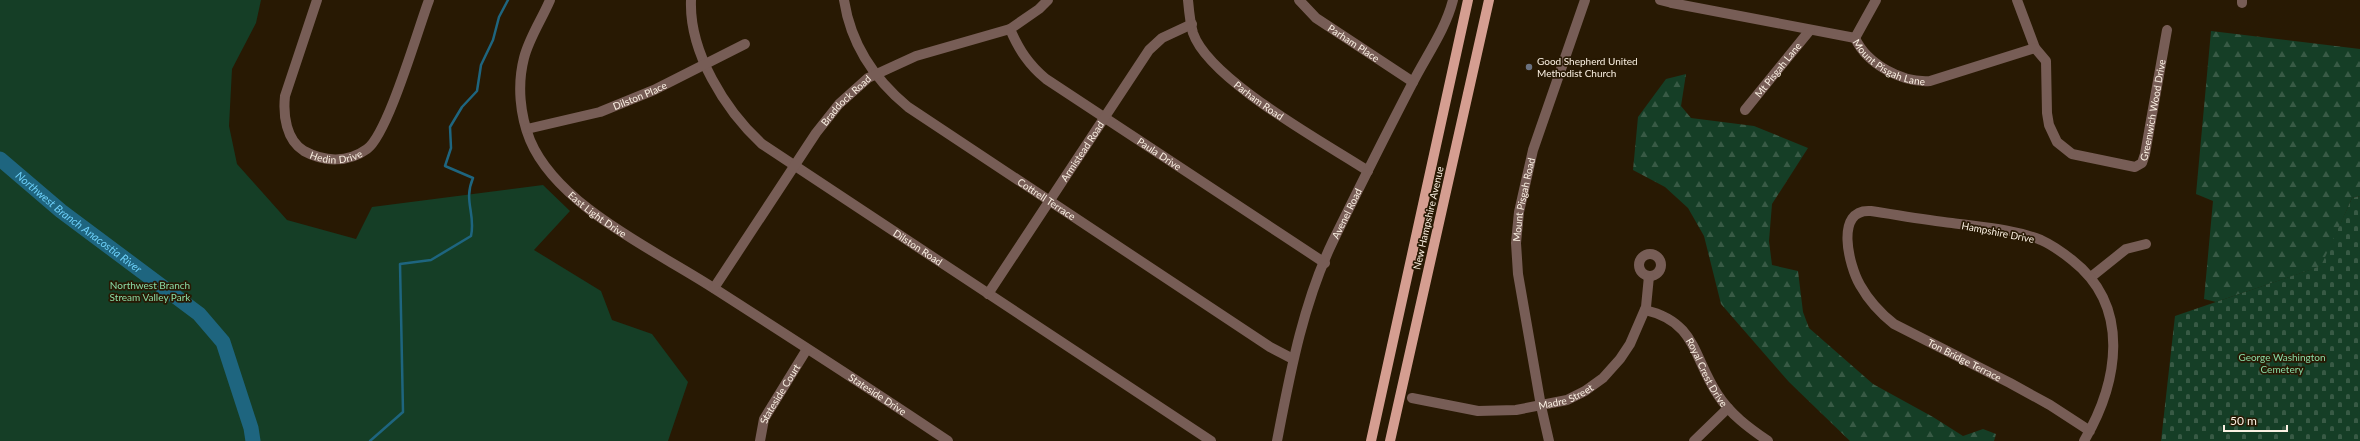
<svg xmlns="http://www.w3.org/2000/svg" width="2360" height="441" font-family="Lato,sans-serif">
  <defs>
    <pattern id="forest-firs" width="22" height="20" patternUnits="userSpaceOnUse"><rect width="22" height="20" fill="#153e26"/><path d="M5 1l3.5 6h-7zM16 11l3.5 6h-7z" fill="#385a45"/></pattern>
    <pattern id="cemetery-stones" width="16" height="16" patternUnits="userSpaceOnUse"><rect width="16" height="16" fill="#153e26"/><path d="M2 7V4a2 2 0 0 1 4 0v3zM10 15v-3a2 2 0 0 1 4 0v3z" fill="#385a45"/></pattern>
  </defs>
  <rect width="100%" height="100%" fill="#281903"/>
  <path fill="url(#forest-firs)" d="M2211 31 2360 49V196L2352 198 2322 266 2216 302 2204 299 2213 201 2196 194Z
    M1686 74 1681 106 1691 118 1754 126 1808 148 1772 204 1769 241 1772 265 1798 271 1803 312 1809 328 1873 384 1933 417 1963 436 1983 429 1996 434 1994 441H1850L1789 382 1721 304 1704 236 1688 208 1665 187 1633 170 1638 117 1666 79Z"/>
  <path fill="url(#cemetery-stones)" d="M2360 196V441H2161L2175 316 2321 266 2352 198Z"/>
  <path fill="#153e26" d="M0 0H261L256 23 232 69 229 126 237 164 287 220 356 239 372 207 543 185 570 211 534 250 601 291 612 320 652 334 688 382 668 441H0Z"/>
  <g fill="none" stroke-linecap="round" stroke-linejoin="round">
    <path stroke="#1e657f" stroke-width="2.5" d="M370 441 403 412 400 264 431 260 471 236C476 214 463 201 473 178L445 166 451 148 450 127 462 107 477 91 481 65 493 40 499 17 508 0"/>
    <path stroke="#1e657f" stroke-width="15" id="s1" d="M0 159 61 211 199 314 223 342 251 428 253 441"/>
    <g stroke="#775d56" stroke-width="10">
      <path id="s2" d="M317 0 285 96C283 115 286 140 304 151 324 162 348 163 367 149 388 134 418 29 429 0"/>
      <path id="s3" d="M550 0C542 19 529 38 524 58 517 85 520 115 530 140 558 207 657 251 715 289 793 339 871 389 948 441"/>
      <path id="s4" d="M691 0C689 52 725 110 762 144L1211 441"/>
      <path id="s5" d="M844 0C851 45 874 79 908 107L1270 347 1293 359"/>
      <path id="s6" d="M1188 0C1189 11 1190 23 1193 33 1209 80 1325 143 1368 171"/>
      <path id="s7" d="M1299 0 1316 18 1413 82"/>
      <path d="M1660 0 1672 3"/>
      <path d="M1672 0V3L1855 38"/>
      <path id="s8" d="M2017 0 2035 48 2046 61 2047 113 2049 125 2057 142 2072 154 2135 167 2142 163 2145 154 2167 30"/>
      <path d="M2242 3V0"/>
      <path id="s9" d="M1010 29C1019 50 1029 65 1046 79L1325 263"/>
      <path id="s10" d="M1855 38C1867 64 1902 83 1930 81L2035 48"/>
      <path d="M1855 38 1876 0"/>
      <path id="s11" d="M1745 110 1810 30"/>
      <path id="s12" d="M527 129 600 112 654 90 745 44"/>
      <circle cx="1650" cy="265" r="11"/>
      <path d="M2091 277 2126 249 2146 244"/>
      <path id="s13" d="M714 288 816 133 839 104 868 78 916 56 1010 29 1039 9 1048 0"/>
      <path id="s14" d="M988 294 1149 50 1162 38 1192 24"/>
      <path id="s15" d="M1645 310C1697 322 1693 358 1718 395 1730 414 1749 428 1768 441"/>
      <path id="s16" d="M1412 398 1478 411 1516 410 1567 400 1585 391 1603 378 1620 359 1630 344 1646 307 1649 276"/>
      <path id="s17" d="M760 441 764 419 807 349"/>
      <path id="s18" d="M1277 441C1290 374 1303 303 1333 241 1359 188 1385 136 1412 84 1426 56 1445 31 1453 0"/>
      <path id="s19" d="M1549 441 1541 406 1518 274 1516 243 1519 212 1533 150 1585 0"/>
      <path d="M1694 441 1728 408"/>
      <path id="s20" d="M2084 441C2118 383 2132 307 2072 260 2062 252 2052 245 2041 240 2013 229 1981 227 1952 223 1925 220 1898 215 1871 211 1834 208 1849 266 1860 285 1869 301 1880 313 1894 324L2010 383 2050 405 2090 431"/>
    </g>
    <path stroke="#d59e91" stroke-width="10" d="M1371 441 1468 0
      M1390 441 1489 0"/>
  </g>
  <circle fill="#6b7280" stroke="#281903" stroke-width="1.5" cx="1529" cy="67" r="4"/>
  <g text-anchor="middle" stroke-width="3.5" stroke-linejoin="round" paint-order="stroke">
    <g font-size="10" fill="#fbf1e3" stroke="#281903">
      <text dy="4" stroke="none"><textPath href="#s7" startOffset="70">Parham Place</textPath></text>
      <text dy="4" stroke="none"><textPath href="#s10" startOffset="44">Mount Pisgah Lane</textPath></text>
      <text dy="4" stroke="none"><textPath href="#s11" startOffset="52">Mt Pisgah Lane</textPath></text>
      <text dy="4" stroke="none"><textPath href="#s12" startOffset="118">Dilston Place</textPath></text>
      <text dy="4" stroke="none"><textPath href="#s6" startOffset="129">Parham Road</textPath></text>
      <text dy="4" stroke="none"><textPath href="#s13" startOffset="230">Braddock Road</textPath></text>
      <text dy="4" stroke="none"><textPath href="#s8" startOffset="297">Greenwich Wood Drive</textPath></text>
      <text dy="4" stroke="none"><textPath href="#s2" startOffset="196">Hedin Drive</textPath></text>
      <text dy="4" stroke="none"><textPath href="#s14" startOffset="171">Armistead Road</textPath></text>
      <text dy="4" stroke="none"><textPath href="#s9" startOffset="198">Paula Drive</textPath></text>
      <text dy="4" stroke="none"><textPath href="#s5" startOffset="294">Cottrell Terrace</textPath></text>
      <text dy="4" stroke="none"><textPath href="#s19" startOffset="245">Mount Pisgah Road</textPath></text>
      <text dy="4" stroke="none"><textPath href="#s3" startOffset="249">East Light Drive</textPath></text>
      <text dy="4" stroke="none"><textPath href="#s18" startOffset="239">Avenel Road</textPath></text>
      <text transform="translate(1428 218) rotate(-77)" y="4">New Hampshire Avenue</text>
      <text transform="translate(1998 232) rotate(11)" y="4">Hampshire Drive</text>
      <text dy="4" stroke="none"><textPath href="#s4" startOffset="352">Dilston Road</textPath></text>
      <text dy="4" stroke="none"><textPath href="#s20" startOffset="631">Ton Bridge Terrace</textPath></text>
      <text dy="4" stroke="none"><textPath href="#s15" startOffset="92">Royal Crest Drive</textPath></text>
      <text dy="4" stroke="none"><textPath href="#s17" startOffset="52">Stateside Court</textPath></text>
      <text dy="4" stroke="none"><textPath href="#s3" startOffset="582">Stateside Drive</textPath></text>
      <text dy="4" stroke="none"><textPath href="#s16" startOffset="157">Madre Street</textPath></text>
    </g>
    <g font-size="10" fill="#fbf1e3" stroke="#281903" text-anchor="start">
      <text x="1537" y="65">Good Shepherd United<tspan x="1537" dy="12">Methodist Church</tspan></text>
    </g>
    <g font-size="10" fill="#8adca7" stroke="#281903">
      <text x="150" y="289">Northwest Branch<tspan x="150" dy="12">Stream Valley Park</tspan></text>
      <text x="2282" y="361">George Washington<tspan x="2282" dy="12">Cemetery</tspan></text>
    </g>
    <g font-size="11" font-style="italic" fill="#6dd0fa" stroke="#281903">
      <text dy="4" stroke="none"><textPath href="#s1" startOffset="101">Northwest Branch Anacostia River</textPath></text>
    </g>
  </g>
  <path d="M2224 425v6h63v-6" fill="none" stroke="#fbf1e3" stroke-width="2"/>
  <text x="2230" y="425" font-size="12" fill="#fbf1e3" stroke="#281903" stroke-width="3" paint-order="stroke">50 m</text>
</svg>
